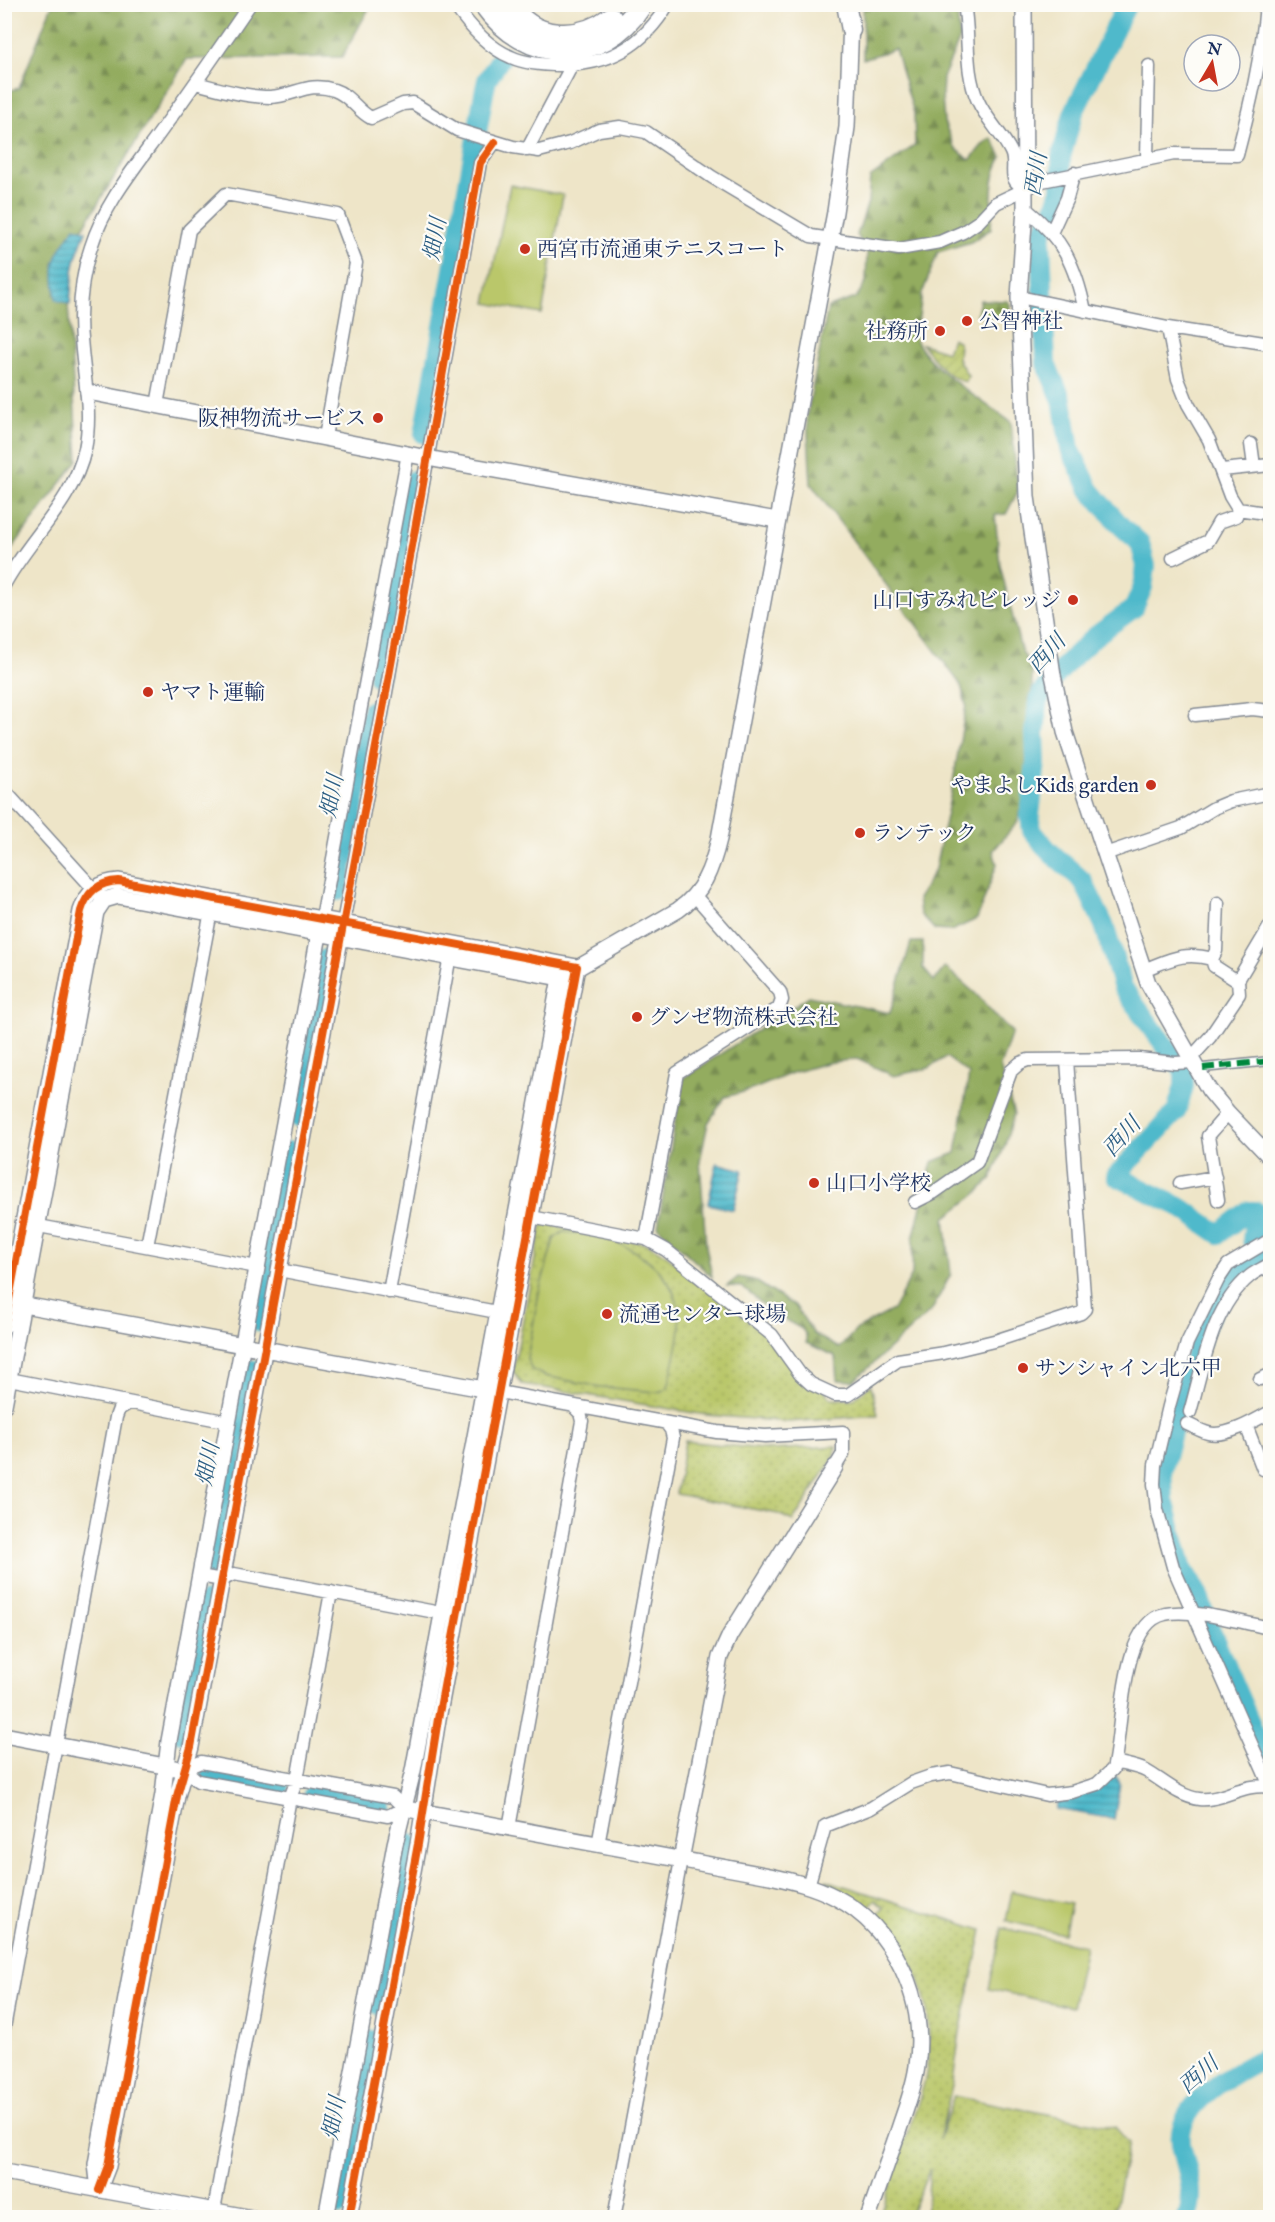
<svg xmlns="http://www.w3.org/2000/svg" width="1275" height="2222" font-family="'IM FELL English','Noto Serif JP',serif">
  <defs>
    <pattern id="forest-firs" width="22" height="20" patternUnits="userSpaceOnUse" patternTransform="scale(1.5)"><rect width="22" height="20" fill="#93ac5e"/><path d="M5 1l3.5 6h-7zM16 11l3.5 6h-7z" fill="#778c51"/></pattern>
    <pattern id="park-dots" width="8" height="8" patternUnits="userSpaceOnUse" patternTransform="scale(1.5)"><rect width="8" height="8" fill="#bac76a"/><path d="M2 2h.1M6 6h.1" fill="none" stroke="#9fab5e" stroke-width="1.8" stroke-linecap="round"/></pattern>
    <pattern id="garden-furrows" width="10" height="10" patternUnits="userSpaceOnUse" patternTransform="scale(1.5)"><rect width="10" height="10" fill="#bac76a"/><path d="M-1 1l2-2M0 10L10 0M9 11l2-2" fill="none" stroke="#9fab5e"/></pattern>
    <pattern id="water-rules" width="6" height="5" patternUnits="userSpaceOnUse" patternTransform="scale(1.5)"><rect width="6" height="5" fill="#4fb9cb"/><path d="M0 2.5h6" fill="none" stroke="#4197a8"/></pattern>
  </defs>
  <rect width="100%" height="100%" fill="#fdfcf7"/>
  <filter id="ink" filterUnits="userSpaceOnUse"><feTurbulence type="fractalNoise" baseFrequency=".0167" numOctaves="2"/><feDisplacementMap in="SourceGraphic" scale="12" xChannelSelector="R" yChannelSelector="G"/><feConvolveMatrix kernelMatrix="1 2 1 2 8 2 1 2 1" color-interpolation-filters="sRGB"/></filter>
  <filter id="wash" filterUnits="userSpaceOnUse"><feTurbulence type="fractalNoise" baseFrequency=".008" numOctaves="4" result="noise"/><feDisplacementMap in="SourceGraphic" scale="24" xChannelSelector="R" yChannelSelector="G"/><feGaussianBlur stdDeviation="1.35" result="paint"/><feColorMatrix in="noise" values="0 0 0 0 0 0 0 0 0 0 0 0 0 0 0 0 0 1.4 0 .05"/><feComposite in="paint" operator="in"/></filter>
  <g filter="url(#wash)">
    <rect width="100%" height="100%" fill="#eee5c8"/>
    <path fill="url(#forest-firs)" stroke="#576e5e" stroke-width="1.5" d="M52 5H371L342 57 187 59 65 257 78 460 5 558 4 92 19 88Z
      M863 5H956L960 38 943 78 942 96 944 122 955 148 970 160 984 143 992 138 1002 157C988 179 993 204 991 229L971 242 938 252 922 294 916 339C927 368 986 403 1011 422L1018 491 1006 514 995 515 1000 565 1021 650 1032 668V705L1027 728 1026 792 1017 823 993 851 997 864 977 919 951 931 935 930 920 914 918 899 935 869 952 788 966 705 961 685 811 484 807 416 828 307 856 298 866 282 867 251 857 235 868 202 870 178 915 145 914 113 895 49 863 59Z
      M980 300 1007 301 1010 304 1009 315 1006 317 979 316 977 314Z
      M911 942H923V968L934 981 945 967 976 994 1003 1024 1012 1032 1000 1067 1014 1114 1005 1145 991 1179 975 1195 945 1218 951 1274 932 1310 854 1381 837 1380 835 1356 806 1343V1335L802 1329 774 1314 742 1287 727 1286 738 1277 754 1280 796 1307 814 1334 839 1348 857 1329 893 1310 912 1275 913 1239 932 1162 956 1153 969 1074 946 1057 929 1068 894 1076 857 1059 826 1063 792 1073 754 1089 725 1097 708 1123 700 1161 706 1246 712 1277 658 1227 682 1079 809 996 890 1013Z"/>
    <path fill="url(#park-dots)" stroke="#6a7b64" stroke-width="1.5" d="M542 1223 648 1244 666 1255 772 1339 832 1399H854L871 1385 878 1415 789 1422 706 1415 522 1384 513 1371Z
      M685 1441 771 1450 836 1446 835 1456 793 1521 778 1514 676 1494Z
      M826 1880 982 1930 960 2032 953 2082 939 2140 954 2096 1115 2127 1129 2143 1113 2217H926L930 2169 909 2217H879C889 2189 899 2160 908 2131 914 2112 923 2093 926 2074 937 2010 920 1962 877 1915L884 1908 875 1900 868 1908 826 1881Z"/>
    <path fill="url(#garden-furrows)" stroke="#6a7b64" stroke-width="1.5" d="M952 338 959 342 958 359 968 376 966 382C946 378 934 359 922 344L947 352Z"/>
    <path fill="#bac76a" stroke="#6a7b64" stroke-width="1.5" d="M510 185 563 195 542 314 486 303Z
      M563 1232C615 1234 676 1260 680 1320 681 1339 674 1360 670 1379 669 1388 666 1390 657 1392L601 1387 545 1376 532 1370 527 1359 539 1292 554 1239Z
      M1012 1891 1071 1904 1064 1934 1006 1921Z
      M1002 1928 1085 1946 1072 2007 989 1989Z"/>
    <path fill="url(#water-rules)" stroke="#357494" stroke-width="1.5" d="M75 227 86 231C73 261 72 272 70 304L56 300C52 260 52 261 75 227Z
      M717 1163 743 1170 733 1210 708 1204Z
      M1115 1775 1120 1783 1114 1819 1056 1809 1058 1798 1092 1791Z"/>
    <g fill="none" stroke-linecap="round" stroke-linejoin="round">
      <path stroke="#4fb9cb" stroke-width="20" d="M1127 4 1073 114 1061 157V190L1054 211 1043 230 1041 240 1046 364 1062 400 1070 449 1090 490 1121 526 1140 543 1146 566 1143 587 1134 608 1094 637 1069 661 1042 692 1038 704 1035 733 1036 762 1030 815 1032 831 1048 850 1083 881 1104 925 1123 988 1184 1072V1086L1176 1112 1116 1176 1180 1207 1219 1234 1248 1211H1256L1252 1240
        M424 434 484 93 487 80 502 56
        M378 677 414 480
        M338 891 372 710
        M296 1117 325 959
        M1270 1253 1237 1274 1219 1296 1202 1333 1172 1432 1162 1472 1164 1500 1182 1567 1198 1594 1213 1636 1270 1769
        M258 1322 289 1151
        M212 1568 250 1369
        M181 1733 206 1602
        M210 1775 279 1788
        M313 1794 382 1806
        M378 2005 408 1843
        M341 2206 372 2040
        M1187 2218C1196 2193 1188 2174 1182 2149 1170 2104 1238 2071 1270 2054"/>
    </g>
  </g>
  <g filter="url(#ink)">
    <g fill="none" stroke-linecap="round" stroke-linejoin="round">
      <g stroke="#848a93" stroke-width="11">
        <path id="pedestrian" d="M1203 1068 1270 1061"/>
      </g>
      <g stroke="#848a93" stroke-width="15">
        <path id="minor" d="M454 4C469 26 487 47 511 57 526 64 545 65 561 65 609 65 643 46 668 4
          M964 4C970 36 964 71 978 101 986 119 1003 135 1011 152 1018 167 1005 180 1025 188
          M196 83C219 89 246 97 270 97 295 96 308 81 334 90 350 95 357 111 371 118L403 104 413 103 457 130 513 147 539 151 570 143 599 130 620 127 646 132 712 177 811 236 899 249 940 242 963 232 978 222 996 203 1042 181 1174 154 1237 155C1250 106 1262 56 1266 4
          M527 150 572 65
          M1147 158 1149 66
          M1025 208C1063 239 1075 264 1085 311
          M1051 233 1067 198 1074 173
          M1019 297 1168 328 1270 344
          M1168 328 1178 379 1188 404 1209 440 1230 496 1238 509 1265 513 1270 522
          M157 405 189 230 226 194 338 215 356 263 325 437
          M1251 444 1254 466
          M1222 470 1270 465
          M1173 558 1208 541 1219 522 1236 516 1238 509
          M4 585C29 538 73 503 85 449 92 415 85 384 82 350 78 316 80 280 91 247 105 202 137 165 164 127 193 87 221 46 250 4
          M1195 715 1252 709 1270 711
          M4 790 100 896
          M1105 854 1181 828 1214 808 1231 801 1270 793
          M322 918 408 453
          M343 923 385 698 480 163 495 142
          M1212 959 1216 951 1218 903
          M1143 970C1170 960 1183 951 1212 959L1214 966 1234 979 1238 980 1270 926
          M1191 1058 1210 1037 1239 994 1238 980
          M1180 1183 1215 1177
          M1218 1200 1208 1136 1228 1113
          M915 1202 933 1193 977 1162 1011 1071 1020 1063 1028 1060 1139 1059 1175 1063 1193 1062
          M531 1217 646 1239 666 1250 772 1335 800 1374 811 1384 835 1395H848L898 1360 944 1353 998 1340 1081 1313 1085 1309 1067 1060
          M28 1224 257 1267
          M646 1239 677 1073 779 1008 782 1000 780 992 695 896
          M147 1246 212 906
          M279 1270 507 1314
          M389 1292 451 950
          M4 1378 229 1422
          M1260 1379 1270 1375
          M499 1392 717 1432 765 1436 843 1432V1454L835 1467
          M1190 1412C1203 1367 1211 1308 1250 1276 1256 1271 1264 1268 1270 1264
          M1187 1424C1194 1427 1201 1431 1208 1433 1226 1438 1256 1420 1270 1412
          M1246 1425 1263 1469
          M200 1576 222 1580 234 1574 451 1615
          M201 1762 393 1797 404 1808 388 1816 198 1781 184 1769Z
          M1115 1762C1125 1765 1137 1766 1146 1771 1162 1780 1180 1797 1199 1799 1221 1802 1244 1782 1270 1787
          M1270 1786 1173 1567 1157 1509 1154 1484 1155 1465 1169 1406 1187 1343 1218 1280 1228 1265 1270 1240
          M509 1828 582 1421 580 1413 573 1406
          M598 1845 673 1438 671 1430 666 1423
          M808 1886 825 1826 871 1808 911 1783 931 1776 950 1773 1047 1795 1072 1792 1097 1784 1113 1769C1123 1733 1119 1623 1165 1614 1191 1608 1243 1623 1270 1628
          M4 2028 116 1417 119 1409 129 1403
          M214 2210 290 1798 297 1780 331 1592
          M614 2218 681 1860"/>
      </g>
      <g stroke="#848a93" stroke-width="18">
        <path id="tertiary" d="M1024 4 1025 208 1019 297 1027 497 1053 675 1065 732 1148 983 1209 1090 1228 1113 1270 1157
          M88 392 438 460 777 520
          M13 1303 494 1391
          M4 1326 81 911C87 892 98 882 119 881L577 967 438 1719 418 1844 349 2218
          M4 1405 96 912 104 900 118 896 560 978 678 910C703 893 712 868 719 839L835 212 847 127 851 19
          M4 1735 175 1768
          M413 1810 770 1876C792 1881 814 1886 835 1897 895 1928 927 2001 917 2066 914 2089 905 2110 898 2132 888 2160 878 2189 868 2218
          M681 1860 720 1657 730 1635 835 1467
          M4 2172 253 2218
          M99 2189 108 2166 177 1796 191 1747 342 929
          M99 2190 96 2164 163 1794 169 1741 321 924
          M326 2218 395 1844 413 1771 560 978"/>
      </g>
      <g stroke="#848a93" stroke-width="21">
        <path id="primary" d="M846 4 851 30"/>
      </g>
      <g stroke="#848a93" stroke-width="24">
        <path id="motorway" d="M484 4C526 63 601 67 642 4
          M510 4C532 42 579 42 611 18"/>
      </g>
      <use href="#pedestrian" stroke="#fff" stroke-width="8"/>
      <use href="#minor" stroke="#fff" stroke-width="12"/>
      <use href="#tertiary" stroke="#fff" stroke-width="15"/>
      <use href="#primary" stroke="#fff" stroke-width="18"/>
      <use href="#motorway" stroke="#fff" stroke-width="21"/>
      <path stroke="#00873e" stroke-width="6" stroke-dasharray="12 6" stroke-linecap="butt" d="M1203 1068 1270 1061"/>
      <g stroke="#fdfcf7" stroke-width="11">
        <path id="cycleway" d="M4 1326 81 911C87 892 98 882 119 881L577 967 438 1719 418 1844 349 2218
          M99 2190 108 2166 177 1796 191 1747 385 698 480 163 495 142"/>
      </g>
      <use href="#cycleway" stroke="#e8590c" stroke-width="8"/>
    </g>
  </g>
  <g fill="#c8321e" stroke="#fdfcf7" stroke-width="2">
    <circle cx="525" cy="249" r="6"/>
    <circle cx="967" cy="321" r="6"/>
    <circle cx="940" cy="331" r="6"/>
    <circle cx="378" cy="418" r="6"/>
    <circle cx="1073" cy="600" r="6"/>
    <circle cx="148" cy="692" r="6"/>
    <circle cx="1151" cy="785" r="6"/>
    <circle cx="860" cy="833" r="6"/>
    <circle cx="637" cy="1017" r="6"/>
    <circle cx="814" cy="1183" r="6"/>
    <circle cx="607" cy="1314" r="6"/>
    <circle cx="1023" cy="1368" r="6"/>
  </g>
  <g text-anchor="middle" stroke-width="4.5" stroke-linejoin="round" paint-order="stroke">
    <g font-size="21" fill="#1b2f5e" stroke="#fdfcf7" text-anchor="start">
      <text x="537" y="256">西宮市流通東テニスコート</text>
      <text x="979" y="328">公智神社</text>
      <text x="928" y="338" text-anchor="end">社務所</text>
      <text x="366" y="425" text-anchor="end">阪神物流サービス</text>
      <text x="1061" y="607" text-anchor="end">山口すみれビレッジ</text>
      <text x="160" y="699">ヤマト運輸</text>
      <text x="1139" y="792" text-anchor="end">やまよしKids garden</text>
      <text x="872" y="840">ランテック</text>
      <text x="649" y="1024">グンゼ物流株式会社</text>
      <text x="826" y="1190">山口小学校</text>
      <text x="619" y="1321">流通センター球場</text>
      <text x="1035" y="1375">サンシャイン北六甲</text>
    </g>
    <g font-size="22" font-style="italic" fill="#2d5f84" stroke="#fdfcf7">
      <text transform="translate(1035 174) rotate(-81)" y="8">西川</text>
      <text transform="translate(434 239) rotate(-80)" y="8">畑川</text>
      <text transform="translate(1046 653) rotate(-48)" y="8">西川</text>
      <text transform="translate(331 796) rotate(-79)" y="8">畑川</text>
      <text transform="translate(1121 1136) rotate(-48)" y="8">西川</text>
      <text transform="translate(207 1464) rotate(-79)" y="8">畑川</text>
      <text transform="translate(1198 2074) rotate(-41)" y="8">西川</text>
      <text transform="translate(333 2118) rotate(-79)" y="8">畑川</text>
    </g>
  </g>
  <rect width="1275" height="2222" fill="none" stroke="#fdfcf7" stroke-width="24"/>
  <g transform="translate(1212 63) rotate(10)"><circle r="28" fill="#fdfcf7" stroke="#a3aaba" stroke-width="1.5"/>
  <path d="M0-4.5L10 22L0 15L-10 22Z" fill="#c8321e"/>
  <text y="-9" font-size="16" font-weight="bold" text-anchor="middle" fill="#1b2f5e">N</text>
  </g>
</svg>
